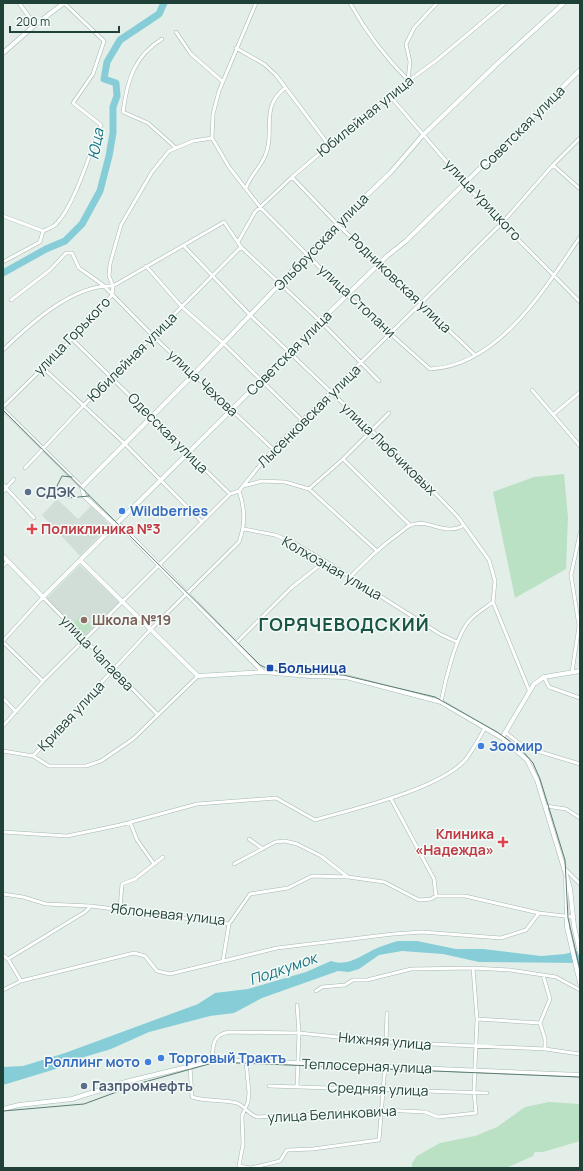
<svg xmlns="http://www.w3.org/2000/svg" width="583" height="1171" font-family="Manrope,sans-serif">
  <rect width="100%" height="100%" fill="#e3eee9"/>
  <path fill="#d1ded8" d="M57 499 78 519 91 506 110 525 80 556 42 515Z
    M80 565 119 602 84 639 46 599Z"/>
  <path fill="#bae1c3" d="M564 474 568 517 566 569 515 598 493 492 534 477Z
    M81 615 92 627 84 635 72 624Z
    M549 1102 580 1104V1141L543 1152H535L533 1156 506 1168H412V1163L417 1156 440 1143 475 1136 497 1127 525 1107Z"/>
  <path fill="#86cdd8" d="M398 941H417L456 949H483L541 956 565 954 580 950V963L479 962 443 954 402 951 379 955 359 969 349 972 338 971 262 998 234 1013 210 1016 149 1032 111 1049 81 1058 59 1068 3 1085V1067L23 1066 65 1053 198 1004 215 993 248 989 306 972 331 961C348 967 362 955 377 948 384 945 391 943 398 941Z"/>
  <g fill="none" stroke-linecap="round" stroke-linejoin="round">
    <path stroke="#86cdd8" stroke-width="7" d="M3 273 46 249 65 241 82 224 100 191 109 156 113 133V107L117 96 116 83 104 79 107 62 120 40 159 14 164 3"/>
    <g stroke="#a5b7b0" stroke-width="4">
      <path id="street" d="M19 3 35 25
        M350 3C366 32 385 57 408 80
        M176 32 191 54 222 81
        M162 39C134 56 127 81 123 112L148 123 176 148
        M236 48 264 64 276 75 328 144
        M408 80 410 62 406 44 414 28 437 3
        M389 95 483 204 580 302
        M212 138 229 167 260 207 347 295 430 369C499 366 545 288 580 237
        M553 165 580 189
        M292 177 337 224 475 355
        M246 188C250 176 260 168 265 156 276 132 259 108 285 88
        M3 216 43 231
        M238 242 255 212 292 177 389 95 437 60 505 3
        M184 246 250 315 410 467 458 517 489 560 495 581 493 602 529 690
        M3 262 40 242 43 231C48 229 54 227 57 223 75 204 91 150 101 125L73 103 93 74 104 41 64 3
        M146 266 182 307 223 343 303 421
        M11 300 50 270 66 253H72L79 268 103 285 154 337 273 449
        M72 339 230 494
        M3 350C30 324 73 284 113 286L109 276 110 264 121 225 152 172 169 151 193 141 212 138 213 114 219 91 256 3
        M42 367 124 443 202 522
        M532 390 580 446
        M3 407 72 339 112 295 113 286 224 222 241 247 321 322 379 381
        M3 409 82 487
        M554 414 580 392
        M343 459 410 525
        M25 468 83 406 241 247
        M14 479 6 488 34 518
        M243 486 262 481 285 482 309 489 376 550
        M309 489 343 459 389 413
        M244 529 275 535 294 543 325 561 440 634 457 642
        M3 566 8 561
        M350 577C367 560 381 546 401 532 404 530 407 526 411 525 428 518 446 537 464 525
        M3 641 43 597 157 714
        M3 642 43 681
        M235 644 291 588 325 561
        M572 672 579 626 571 575 580 533
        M544 677 549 687 580 698
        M3 698 16 712
        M441 702C445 681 456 636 469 621 476 613 485 608 493 602
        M3 726 43 681 230 494 239 491 273 449 502 223 553 165 580 138
        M505 732 524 747 580 764
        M3 751 33 756 49 766H86L101 761 133 739 198 676
        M33 756 151 629 239 542C246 524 245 508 239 491
        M391 799 434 879 436 896
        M546 806 566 809 580 818
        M130 822 137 840 154 864
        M3 832 67 836 120 825 197 804 276 798 315 820C353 809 441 789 466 759 473 750 479 738 485 728
        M249 839 263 849
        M234 864 275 842 285 841 297 844 321 856 348 877
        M565 869 580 884
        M3 894 23 897 46 904 91 906 229 924 250 894 288 888 312 876 348 877 384 882 419 900 431 899 436 896H465L539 913 573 917
        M120 909 122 884 135 879 163 857
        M3 955 8 959 21 981
        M8 959 85 912 91 906
        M223 960 229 924
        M543 975 550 999 540 1023 545 1039V1049
        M3 990 21 981 134 953 145 956 157 971 170 974 277 948 393 934 422 932 501 938 526 930 539 913
        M316 991 322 987 345 985 353 980H367L411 969 473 968 510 970 556 977 580 990
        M297 1005 299 1033 297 1086
        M477 1019 540 1023
        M386 1042 387 1013
        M212 1061C213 1045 212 1035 229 1032L299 1033 386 1042 545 1049 580 1054
        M246 1061 249 1093 248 1102 242 1116 243 1144 239 1166 251 1168 280 1161 287 1150 313 1149 379 1140 385 1067
        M190 1067 192 1097C207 1102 222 1099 237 1103 246 1107 248 1114 257 1117L382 1110 425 1112 438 1117 476 1113 474 1092 477 1019 473 968
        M269 1086 487 1093"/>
    </g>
    <g stroke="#a0bbb1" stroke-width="5">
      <path id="secondary" d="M3 53 35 25 64 3
        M3 485 6 488 3 491
        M3 556 43 597 347 295 387 256 406 241 580 70
        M80 560 198 676 263 672 310 676 346 677 441 702 502 738 527 760 537 780 570 888 574 926 580 953
        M263 672 122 527 112 522 84 496 82 487 194 374 337 224 391 172 423 135 498 63 564 3
        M502 738 534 684 544 677 580 671
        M566 878 567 927 580 983
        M3 1109 19 1105 72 1099 129 1081 212 1061H246L580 1075"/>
    </g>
    <use href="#street" stroke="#fff" stroke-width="3"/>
    <use href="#secondary" stroke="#fff" stroke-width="4"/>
    <path stroke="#5b7c73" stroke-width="1" d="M3 410 260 665 270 670 301 674 343 675 435 697 497 732 521 749 533 763 540 779 565 860 568 918 580 970
      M72 477 62 476 57 486 58 493 68 498 89 496
      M3 1111 84 1104 141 1083 216 1062 580 1077"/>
  </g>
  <g fill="#5c6f8a" stroke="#f4faf7" stroke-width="1.5">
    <circle cx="28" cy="492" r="4"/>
    <circle cx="84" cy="1086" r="4"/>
  </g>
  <g fill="#3f7fe0" stroke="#f4faf7" stroke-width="1.5">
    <circle cx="122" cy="511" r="4"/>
    <circle cx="481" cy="746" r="4"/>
    <circle cx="161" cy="1058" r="4"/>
    <circle cx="148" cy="1062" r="4"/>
  </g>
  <g fill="#e0444e" stroke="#f4faf7" stroke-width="1.5">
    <path d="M30 523h4v4h4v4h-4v4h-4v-4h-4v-4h4z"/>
    <path d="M501 836h4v4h4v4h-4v4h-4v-4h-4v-4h4z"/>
  </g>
  <circle fill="#8d6e63" stroke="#f4faf7" stroke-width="1.5" cx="84" cy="620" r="4"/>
  <rect fill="#1a4fb4" stroke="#f4faf7" stroke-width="1.5" x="266" y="664" width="8" height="8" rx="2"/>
  <g text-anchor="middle" stroke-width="3" stroke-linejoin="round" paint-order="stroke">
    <g font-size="14" fill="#204138" stroke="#f4faf7">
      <text transform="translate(365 116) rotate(-39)" y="5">Юбилейная улица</text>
      <text transform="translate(522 128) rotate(-45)" y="5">Советская улица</text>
      <text transform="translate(483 200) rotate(47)" y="5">улица Урицкого</text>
      <text transform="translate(321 242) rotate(-46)" y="5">Эльбрусская улица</text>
      <text transform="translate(400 283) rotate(44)" y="5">Родниковская улица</text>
      <text transform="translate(357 301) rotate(43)" y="5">улица Стопани</text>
      <text transform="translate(72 336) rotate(-46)" y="5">улица Горького</text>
      <text transform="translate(289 353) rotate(-45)" y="5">Советская улица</text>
      <text transform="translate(132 357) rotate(-45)" y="5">Юбилейная улица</text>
      <text transform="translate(203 383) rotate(43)" y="5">улица Чехова</text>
      <text transform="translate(309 416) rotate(-45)" y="5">Лысенковская улица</text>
      <text transform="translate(168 433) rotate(45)" y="5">Одесская улица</text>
      <text transform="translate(389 449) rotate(44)" y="5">улица Любчиковых</text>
      <text transform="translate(332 568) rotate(30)" y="5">Колхозная улица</text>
      <text transform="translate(97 653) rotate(46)" y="5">улица Чапаева</text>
      <text transform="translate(71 716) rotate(-47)" y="5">Кривая улица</text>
      <text transform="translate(168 914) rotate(6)" y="5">Яблоневая улица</text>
      <text transform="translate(385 1041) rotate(5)" y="5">Нижняя улица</text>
      <text transform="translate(367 1066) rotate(2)" y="5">Теплосерная улица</text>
      <text transform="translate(378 1089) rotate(2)" y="5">Средняя улица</text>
      <text transform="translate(332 1114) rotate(-3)" y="5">улица Белинковича</text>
    </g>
    <g font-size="14" font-weight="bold" fill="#4e5e75" stroke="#f4faf7" text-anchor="start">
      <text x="36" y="497">СДЭК</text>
      <text x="92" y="1091">Газпромнефть</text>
    </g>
    <g font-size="14" font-weight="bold" fill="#366cbe" stroke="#f4faf7" text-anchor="start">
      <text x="130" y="516">Wildberries</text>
      <text x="489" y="751">Зоомир</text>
      <text x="169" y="1063">Торговый Трактъ</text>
      <text x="140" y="1067" text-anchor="end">Роллинг мото</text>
    </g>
    <g font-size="14" font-weight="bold" fill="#be3a42" stroke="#f4faf7" text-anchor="start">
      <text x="41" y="534">Поликлиника №3</text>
      <text x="494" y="839" text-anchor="end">Клиника<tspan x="494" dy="16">«Надежда»</tspan></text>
    </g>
    <g font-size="14" font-weight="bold" fill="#785e54" stroke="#f4faf7" text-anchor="start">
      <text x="92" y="625">Школа №19</text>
    </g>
    <g font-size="14" font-weight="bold" fill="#164399" stroke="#f4faf7" text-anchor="start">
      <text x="278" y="673">Больница</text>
    </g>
    <g font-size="15" font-style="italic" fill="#147383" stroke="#f4faf7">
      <text transform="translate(96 144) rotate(-80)" y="5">Юца</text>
      <text transform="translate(283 969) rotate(-19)" y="5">Подкумок</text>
    </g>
    <g font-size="18" font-weight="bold" letter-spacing="1" fill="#1a5546" stroke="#f4faf7">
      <text x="344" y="631">ГОРЯЧЕВОДСКИЙ</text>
    </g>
  </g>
  <rect width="583" height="1171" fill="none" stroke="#204138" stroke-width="8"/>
  <path d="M10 26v6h109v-6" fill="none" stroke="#204138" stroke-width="2"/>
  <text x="16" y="26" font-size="12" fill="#204138" stroke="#f4faf7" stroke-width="3" paint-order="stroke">200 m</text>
</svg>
